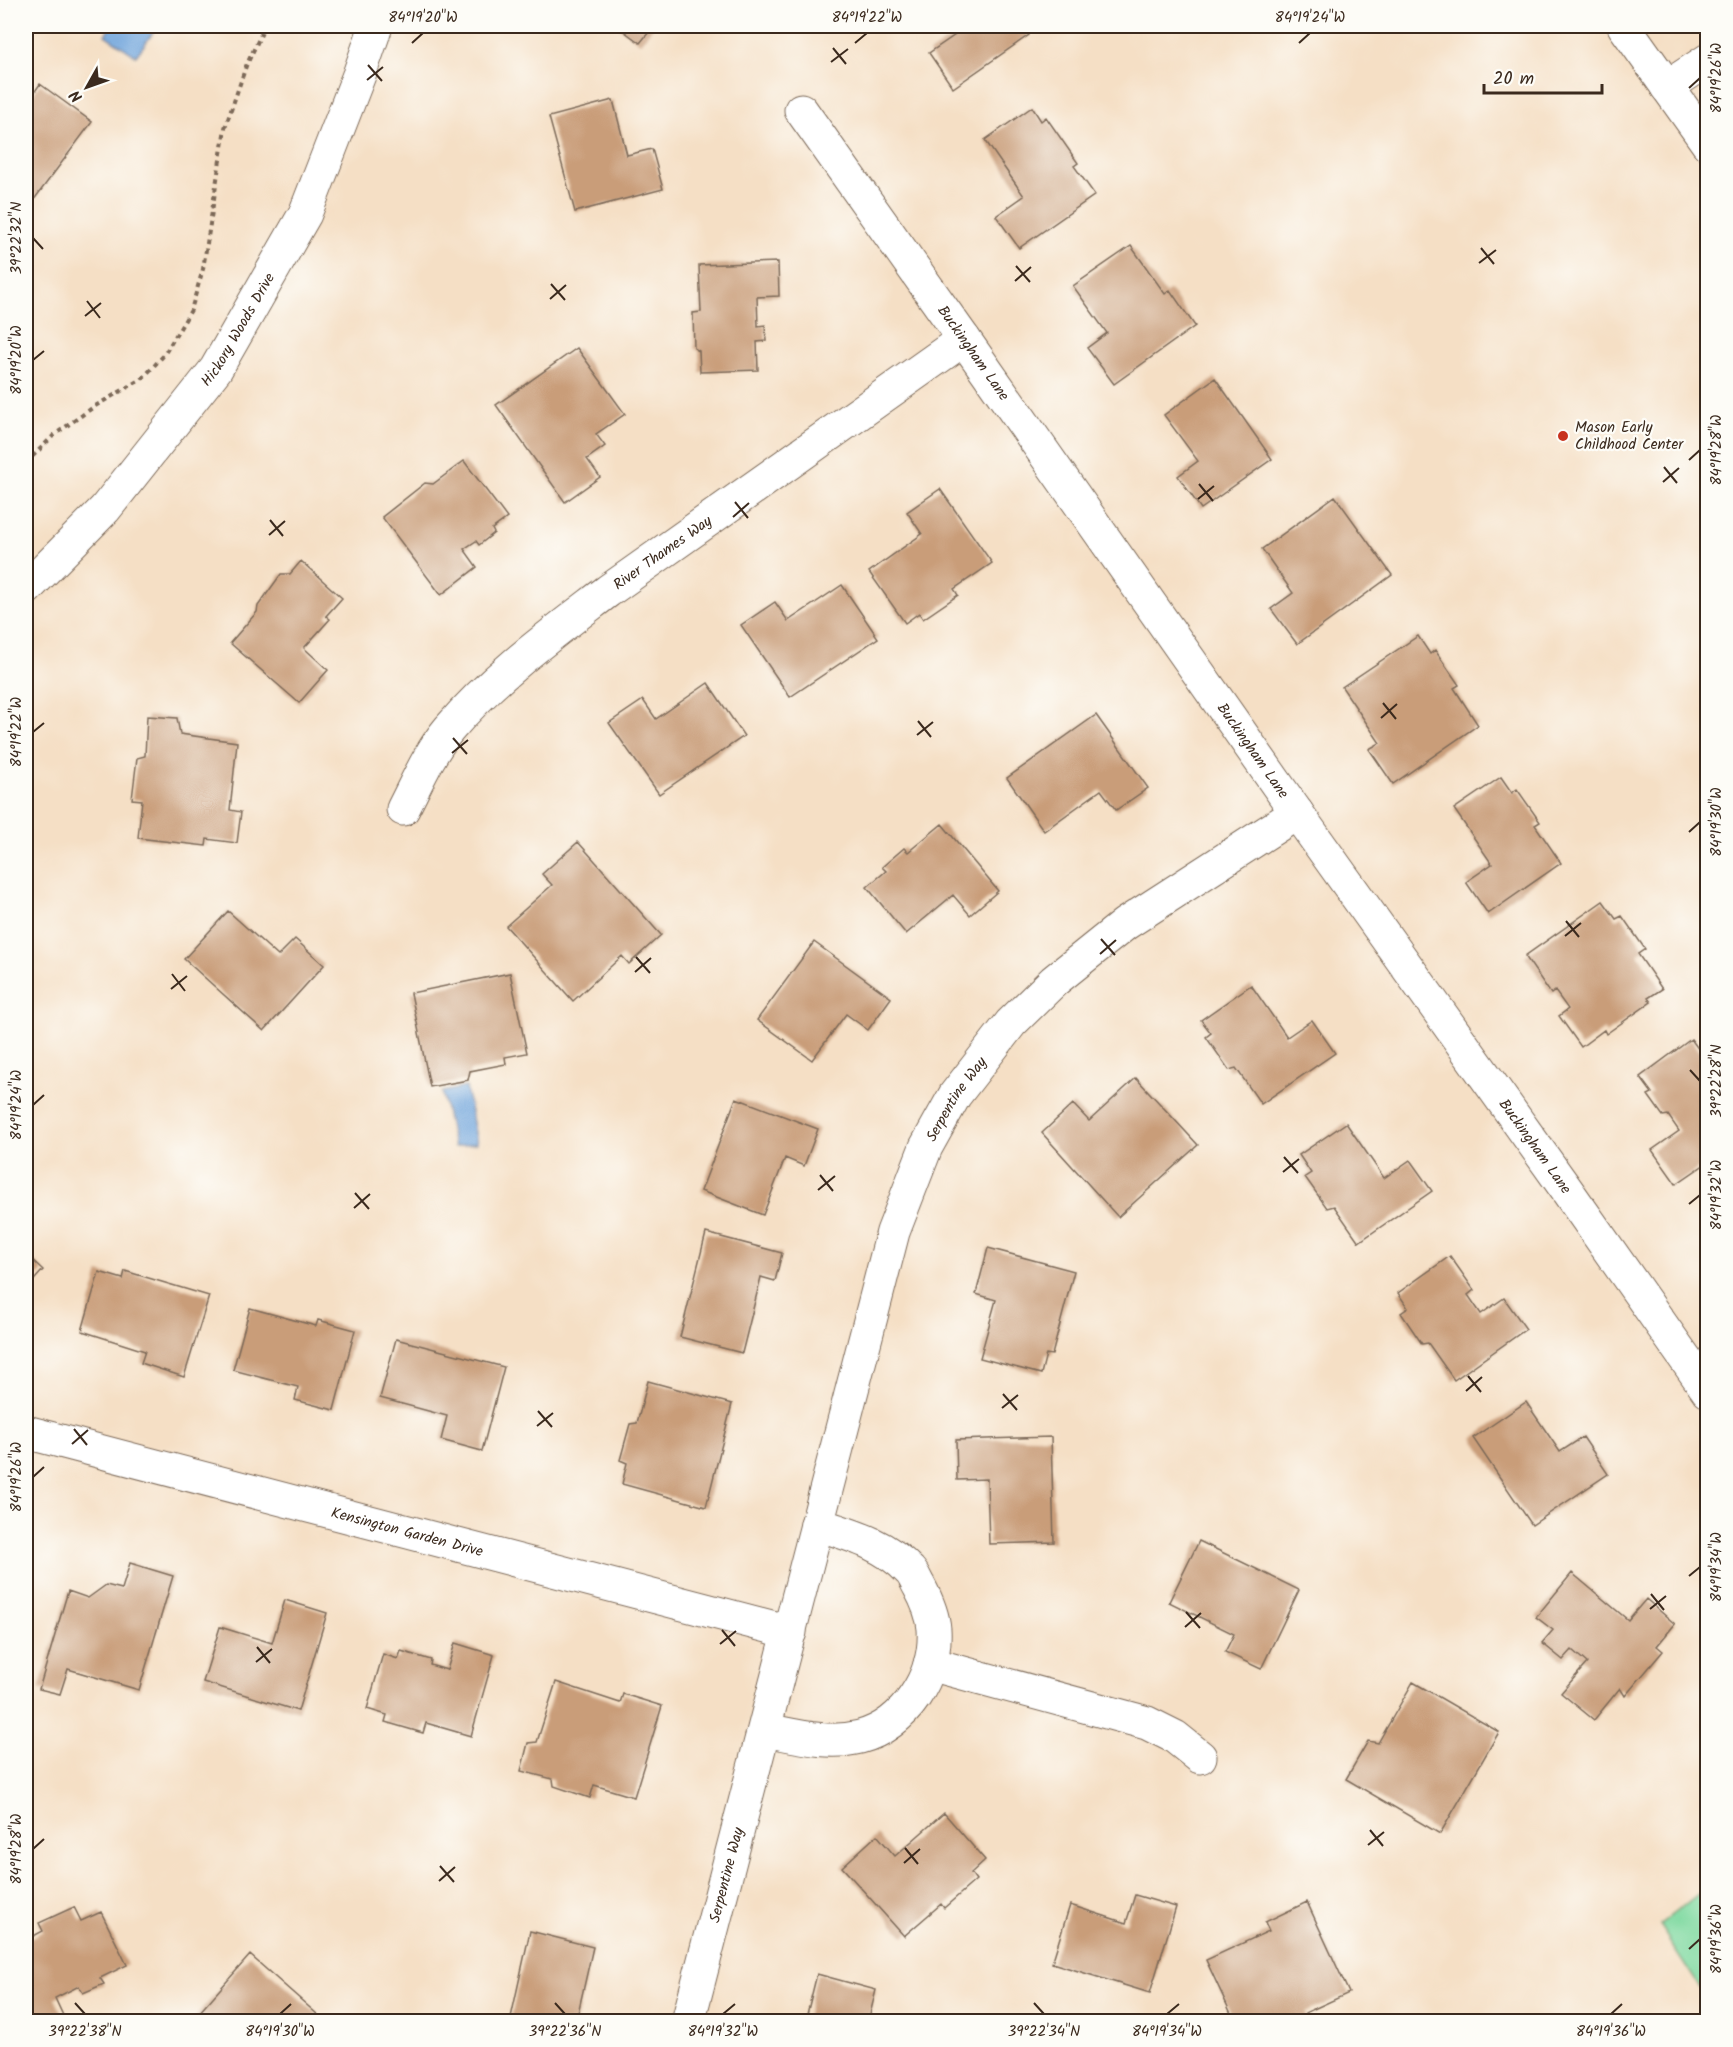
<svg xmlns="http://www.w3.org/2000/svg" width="1733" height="2047" font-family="Kalam,sans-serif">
  <rect width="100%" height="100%" fill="#fdfcf7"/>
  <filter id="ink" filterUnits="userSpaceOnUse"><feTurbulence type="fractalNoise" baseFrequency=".0167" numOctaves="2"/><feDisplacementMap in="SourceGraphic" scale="12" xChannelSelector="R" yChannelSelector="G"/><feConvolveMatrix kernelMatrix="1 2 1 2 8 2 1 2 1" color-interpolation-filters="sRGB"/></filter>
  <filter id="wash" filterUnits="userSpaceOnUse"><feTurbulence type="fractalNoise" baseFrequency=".008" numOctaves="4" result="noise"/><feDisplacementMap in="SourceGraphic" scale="24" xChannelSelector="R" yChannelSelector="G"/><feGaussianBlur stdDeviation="1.35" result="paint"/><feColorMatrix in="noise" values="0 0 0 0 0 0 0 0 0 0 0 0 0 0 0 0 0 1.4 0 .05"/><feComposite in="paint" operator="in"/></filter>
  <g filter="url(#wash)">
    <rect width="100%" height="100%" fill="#f5dfc5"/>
    <path fill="#7fd9a0" stroke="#5d825f" stroke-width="1.5" d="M1707 1887V1998L1659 1925Z"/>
    <path fill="#6fa4dc" stroke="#55677d" stroke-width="1.5" d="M111 26H158L136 56 105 35Z
      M466 1087 477 1143 454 1147 442 1092Z"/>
    <g id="blocks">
      <path fill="#c99d79" d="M617 26H654L640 43Z
        M949 26H1023L1029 35 953 88 929 53 955 35Z
        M40 84 92 122 27 209 26 104Z
        M613 100 627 155 652 149 663 189 575 212 549 117Z
        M1032 107 1041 121 1046 117 1078 163 1074 166 1095 195 1019 248 996 216 1024 196 985 140Z
        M1131 246 1165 294 1170 290 1195 326 1114 384 1087 348 1107 333 1073 286Z
        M778 262 779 296 757 297 758 326 765 325 766 341 757 342 758 370 700 372 699 351 694 348 693 313 701 312 699 265Z
        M577 348 625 414 596 434 605 446 587 459 600 477 565 502 496 405Z
        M1215 378 1272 459 1201 509 1178 476 1198 461 1164 415Z
        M464 461 507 518 492 529 494 533 479 545 476 541 464 549 477 567 441 595 382 517 425 483 433 484Z
        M940 489 992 563 954 589 958 595 923 619 919 613 905 623 869 572 922 534 907 512Z
        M1335 496 1392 575 1297 644 1271 609 1293 593 1262 549Z
        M301 561 342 598 326 616 330 619 304 648 328 670 299 703 230 643 257 612 258 606 281 574H290Z
        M842 585 878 638 790 697 741 625 775 602 788 621Z
        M1418 636 1430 654 1435 650 1459 685 1454 688 1478 725 1393 784 1369 749 1380 743 1342 687Z
        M708 683 744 736 659 794 609 723 643 700 656 719Z
        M1096 715 1148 788 1116 810 1101 790 1044 831 1007 778Z
        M147 716 177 718 180 734 237 742 230 810 241 812 237 843 207 839 206 846 138 838 142 800 132 799 137 758 145 756Z
        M1501 777 1512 793 1517 789 1540 822 1535 825 1561 863 1488 914 1466 882 1492 864 1454 809Z
        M942 824 998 891 970 915 953 895 906 934 867 887 886 871 882 867 904 848 908 852Z
        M578 842 661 935 629 964 622 956 573 1001 506 926 552 885 542 874Z
        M1603 901 1616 919 1622 916 1645 949 1638 954 1662 989 1648 998 1651 1002 1606 1034 1604 1030 1581 1047 1559 1016 1568 1009 1555 991 1551 994 1525 956Z
        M228 911 278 956 295 939 324 965 264 1031 184 959Z
        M814 942 891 998 868 1030 846 1014 812 1060 757 1020Z
        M510 973 527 1053 505 1057 506 1064 470 1071 468 1080 430 1087 411 993Z
        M1251 985 1287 1037 1312 1020 1335 1053 1261 1104 1236 1068 1229 1070 1206 1037 1211 1033 1201 1020Z
        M1691 1039 1708 1062V1162L1676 1184 1652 1150 1679 1131 1668 1115 1663 1116 1648 1095 1652 1093 1640 1077Z
        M1136 1078 1198 1145 1118 1217 1042 1133 1073 1104 1089 1121Z
        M736 1098 818 1129 804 1166 785 1158 763 1215 701 1191Z
        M1346 1123 1384 1178 1410 1160 1432 1191 1359 1242 1334 1206 1327 1208 1305 1177 1311 1173 1299 1155Z
        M706 1233 782 1253 775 1281 761 1277 742 1353 680 1337Z
        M988 1248 1074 1271 1052 1355 1046 1354 1041 1374 980 1358 996 1300 976 1294Z
        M26 1254 43 1270 26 1289Z
        M1450 1256 1474 1290 1468 1295 1481 1314 1504 1298 1526 1329 1454 1380 1428 1343 1422 1344 1401 1313 1408 1308 1398 1293Z
        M125 1271 209 1296 184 1377 141 1363 145 1351 82 1331 99 1272 123 1279Z
        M250 1308 316 1326 318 1320 355 1330 334 1410 295 1400 298 1387 233 1370Z
        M396 1339 504 1367 482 1451 441 1440 447 1416 380 1398Z
        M648 1381 732 1404 706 1507 622 1484 627 1463 620 1460 630 1424 637 1423Z
        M1526 1402 1560 1452 1583 1437 1608 1474 1532 1525 1473 1438Z
        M1051 1437 1054 1542 989 1544 987 1479 957 1480 956 1440Z
        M1199 1541 1299 1590 1261 1669 1225 1652 1234 1634 1169 1602Z
        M130 1563 173 1576 139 1690 68 1669 60 1694 39 1689 68 1591 88 1598 106 1585 122 1589Z
        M1572 1573 1628 1620 1646 1599 1675 1624 1657 1646 1663 1651 1625 1696 1620 1688 1594 1720 1561 1693 1587 1663 1572 1650 1563 1660 1542 1643 1553 1630 1536 1617Z
        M285 1600 327 1613 298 1711 203 1682 220 1627 272 1643Z
        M455 1643 494 1655 471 1736 426 1723 423 1733 385 1722 387 1715 367 1709 383 1654 398 1659 401 1651 431 1660 430 1665 447 1670Z
        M556 1682 620 1703 623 1694 662 1706 634 1797 594 1785 590 1798 554 1786 553 1779 521 1771 528 1743 537 1742Z
        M1413 1682 1499 1732 1440 1834 1346 1779 1368 1741 1378 1743Z
        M944 1813 985 1860 971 1873 976 1880 944 1908 941 1904 904 1936 842 1867 877 1835 895 1856Z
        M1135 1895 1176 1907 1150 1993 1052 1963 1070 1905 1126 1923Z
        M1307 1902 1349 1993 1305 2013 1308 2022H1235L1206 1960 1269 1931 1265 1922Z
        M74 1907 81 1921 101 1912 127 1965 100 1978 104 1984 83 1993 79 1986 55 1998 66 2022H26V1940L43 1931 39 1923Z
        M530 1931 593 1947 576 2022H510Z
        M250 1955 326 2022H191Z
        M817 1974 876 1990 868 2022H805Z"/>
    </g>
  </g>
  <g filter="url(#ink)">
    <use href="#blocks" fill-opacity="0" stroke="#7c6958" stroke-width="1.5"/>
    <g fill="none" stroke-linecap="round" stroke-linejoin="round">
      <g stroke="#7c6958" stroke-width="35">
        <g id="minor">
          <path d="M1624 26 1708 144"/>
          <path d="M1667 87 1708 60"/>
          <path id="s1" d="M801 110 964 339 1297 813 1566 1189 1708 1391"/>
          <path id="s2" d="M26 589 105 509 216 369 305 214 359 75 376 26"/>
          <path id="s3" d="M403 809C417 782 429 753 449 729 494 676 552 634 608 591L964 339"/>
          <path id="s4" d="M26 1432 790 1632"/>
          <path d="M930 1664 1147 1723 1175 1737 1200 1757"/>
          <path d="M765 1730C797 1736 828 1745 860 1737 905 1725 937 1676 934 1629 933 1615 926 1599 919 1586 916 1581 914 1575 910 1571 885 1544 851 1535 817 1524"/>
          <path id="s5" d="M688 2022 893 1232 926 1147 955 1095 1011 1023 1054 981 1125 924 1297 813"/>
        </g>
      </g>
      <path stroke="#7c6958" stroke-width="4" stroke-dasharray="4.5 4.5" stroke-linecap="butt" d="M26 463 54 435 95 406 142 379 164 355 191 310 203 269 225 128 246 66 265 26"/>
      <use href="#minor" stroke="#fff" stroke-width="33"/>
    </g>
  </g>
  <path fill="none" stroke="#3b2a1e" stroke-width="2" d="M412 43 423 33M855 43 867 33M1299 43 1310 33M833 48 846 64M831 62 848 49M368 65 382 81M367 80 383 67M1689 88 1700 78M33 238 43 249M1481 248 1494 264M1479 263 1496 250M1016 266 1030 282M1015 281 1031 267M551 284 565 300M550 299 566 285M87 301 100 318M85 316 101 303M33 360 44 351M1689 460 1700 450M1664 467 1677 483M1663 482 1679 468M1199 484 1213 501M1198 499 1214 486M735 502 748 518M733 517 749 503M270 520 283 536M269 535 285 521M1383 703 1396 719M1381 718 1397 704M918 721 931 737M33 732 44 723M917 735 933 722M453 738 467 754M452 753 468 740M1689 832 1700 822M1566 921 1579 937M1565 936 1581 923M1101 939 1115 955M1100 954 1116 940M636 957 650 973M635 972 651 958M172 974 185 991M171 989 187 976M1690 1070 1700 1081M33 1105 44 1095M1284 1157 1298 1173M1283 1172 1299 1159M820 1175 833 1191M818 1190 835 1176M355 1193 369 1209M1689 1204 1700 1195M354 1208 370 1194M1468 1376 1481 1392M1466 1391 1482 1377M1003 1394 1017 1410M1002 1408 1018 1395M538 1411 552 1427M537 1426 553 1413M74 1429 87 1445M72 1444 88 1430M33 1477 44 1467M1689 1576 1700 1567M1651 1594 1664 1610M1650 1609 1666 1596M1186 1612 1200 1628M1185 1627 1201 1613M722 1630 735 1646M720 1644 736 1631M257 1647 270 1663M256 1662 272 1649M1370 1830 1383 1846M1368 1845 1384 1832M905 1848 918 1864M33 1849 44 1839M904 1863 920 1849M440 1866 454 1882M439 1881 455 1867M1689 1949 1700 1939M75 2003 85 2014M555 2003 565 2014M1034 2003 1044 2014M280 2014 291 2004M723 2014 735 2004M1167 2014 1179 2004M1611 2014 1622 2004"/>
  <circle fill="#c8321e" stroke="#fdfcf7" stroke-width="2" cx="1563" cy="436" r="6"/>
  <g text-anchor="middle" stroke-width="4.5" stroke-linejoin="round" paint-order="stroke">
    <g font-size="15" fill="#3b2a1e" stroke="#fdfcf7">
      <text dy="5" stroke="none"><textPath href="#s2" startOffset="336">Hickory Woods Drive</textPath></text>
      <text dy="5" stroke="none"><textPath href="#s1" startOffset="298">Buckingham Lane</textPath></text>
      <text dy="5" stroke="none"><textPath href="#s3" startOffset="370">River Thames Way</textPath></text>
      <text dy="5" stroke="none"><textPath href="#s1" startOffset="784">Buckingham Lane</textPath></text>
      <text dy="5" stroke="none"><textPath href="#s5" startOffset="964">Serpentine Way</textPath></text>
      <text dy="5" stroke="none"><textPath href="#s1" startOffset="1270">Buckingham Lane</textPath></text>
      <text dy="5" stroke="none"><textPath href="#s4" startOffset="394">Kensington Garden Drive</textPath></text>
      <text dy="5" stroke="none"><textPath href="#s5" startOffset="152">Serpentine Way</textPath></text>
    </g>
    <g font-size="15" fill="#3b2a1e" stroke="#fdfcf7" text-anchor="start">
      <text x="1575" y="432">Mason Early<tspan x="1575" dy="17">Childhood Center</tspan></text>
    </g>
  </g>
  <rect width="1733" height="2047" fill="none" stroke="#fdfcf7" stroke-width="66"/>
  <g transform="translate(87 87) rotate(230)" stroke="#fdfcf7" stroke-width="4.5" paint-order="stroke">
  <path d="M0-4.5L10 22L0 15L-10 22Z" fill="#3b2a1e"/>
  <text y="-9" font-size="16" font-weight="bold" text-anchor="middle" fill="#3b2a1e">N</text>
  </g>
  <path d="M1484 84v9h118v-9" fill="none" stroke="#3b2a1e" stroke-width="3"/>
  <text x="1493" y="84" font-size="18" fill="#3b2a1e" stroke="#fdfcf7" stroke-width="4.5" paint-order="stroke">20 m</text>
  <rect x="33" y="33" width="1667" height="1981" fill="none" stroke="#3b2a1e" stroke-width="2"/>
  <g font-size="15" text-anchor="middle" fill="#3b2a1e">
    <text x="423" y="22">84°19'20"W</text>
    <text x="867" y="22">84°19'22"W</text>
    <text x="1310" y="22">84°19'24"W</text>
    <text transform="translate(1716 78) rotate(-90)" y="5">84°19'26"W</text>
    <text transform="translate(16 238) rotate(-90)" y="5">39°22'32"N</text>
    <text transform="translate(16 360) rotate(-90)" y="5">84°19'20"W</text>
    <text transform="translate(1716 450) rotate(-90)" y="5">84°19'28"W</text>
    <text transform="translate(16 732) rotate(-90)" y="5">84°19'22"W</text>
    <text transform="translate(1716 822) rotate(-90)" y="5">84°19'30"W</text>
    <text transform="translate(1716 1081) rotate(-90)" y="5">39°22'28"N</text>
    <text transform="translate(16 1105) rotate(-90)" y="5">84°19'24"W</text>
    <text transform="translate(1716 1195) rotate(-90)" y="5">84°19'32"W</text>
    <text transform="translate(16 1477) rotate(-90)" y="5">84°19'26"W</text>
    <text transform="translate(1716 1567) rotate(-90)" y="5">84°19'34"W</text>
    <text transform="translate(16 1849) rotate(-90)" y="5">84°19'28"W</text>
    <text transform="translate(1716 1939) rotate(-90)" y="5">84°19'36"W</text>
    <text x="85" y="2036">39°22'38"N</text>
    <text x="280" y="2036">84°19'30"W</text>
    <text x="565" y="2036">39°22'36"N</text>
    <text x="723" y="2036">84°19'32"W</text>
    <text x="1044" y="2036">39°22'34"N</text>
    <text x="1167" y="2036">84°19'34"W</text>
    <text x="1611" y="2036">84°19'36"W</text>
  </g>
</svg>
